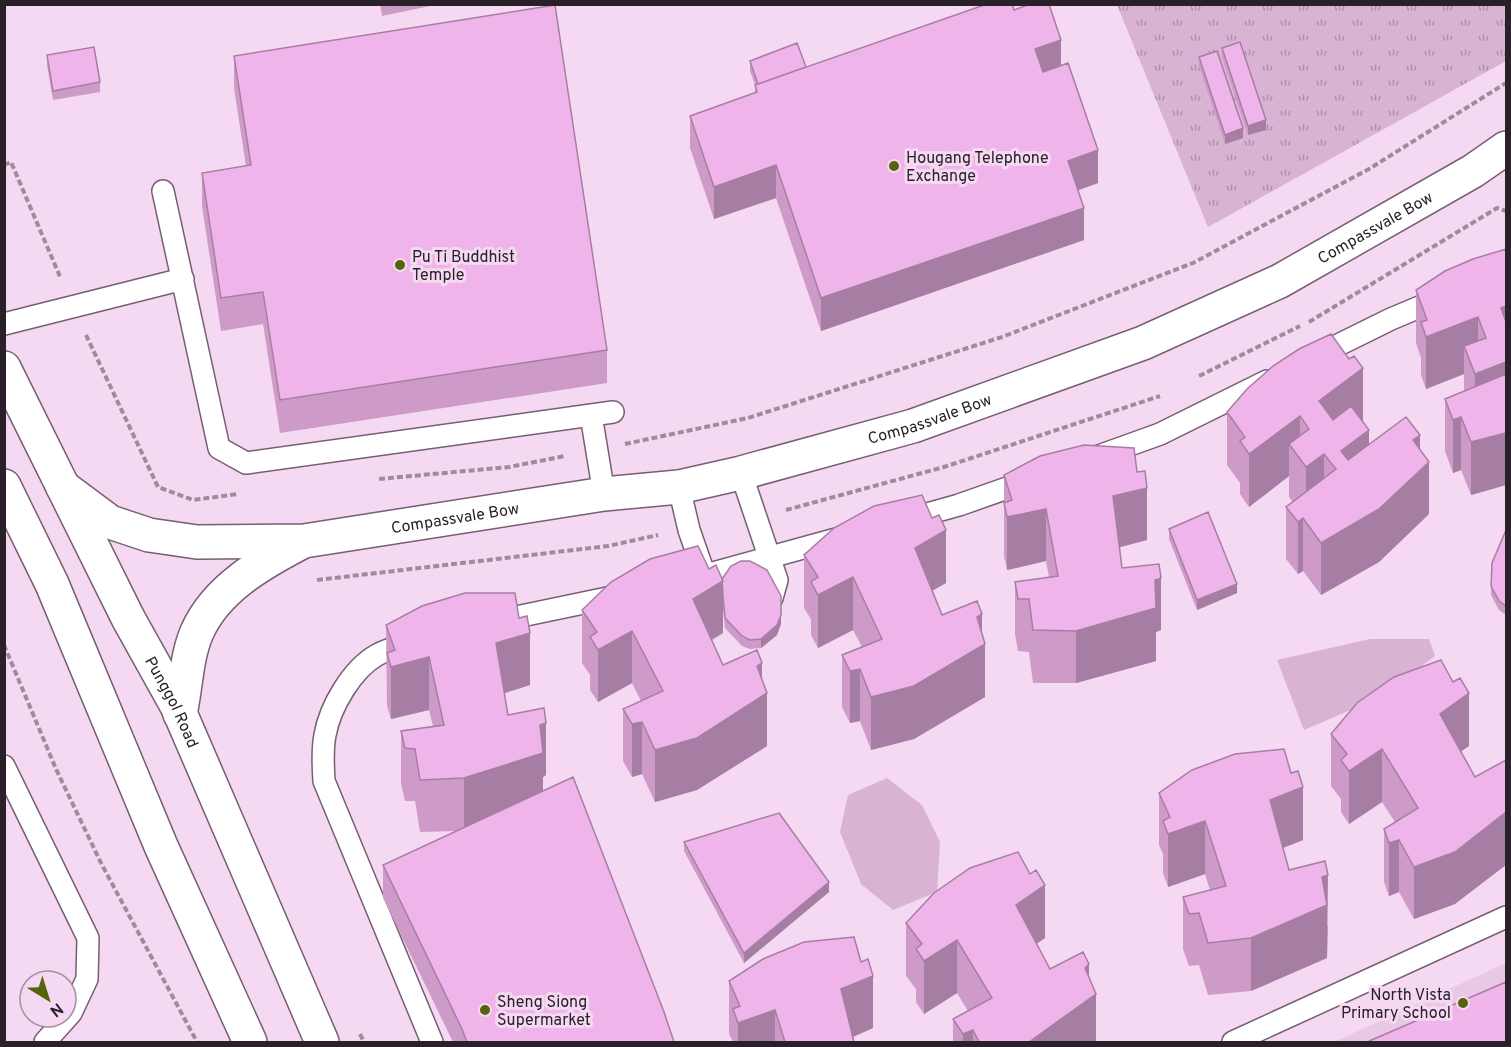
<svg xmlns="http://www.w3.org/2000/svg" width="1511" height="1047" font-family="Overpass,sans-serif">
  <defs>
    <pattern id="grass-tufts" width="24" height="20" patternUnits="userSpaceOnUse" patternTransform="scale(1.5)"><rect width="24" height="20" fill="#d8b3d4"/><path d="M3 7l-1-3M5 7V3M7 7l1-3M15 17l-1-3M17 17v-4M19 17l1-3" fill="none" stroke="#af91ac"/></pattern>
  </defs>
  <rect width="100%" height="100%" fill="#f5d8f1"/>
  <path fill="#e9c8e6" d="M1506 963V1042H1334Z"/>
  <path fill="url(#grass-tufts)" d="M1117 5H1506V61L1208 227Z"/>
  <path fill="#d8b3d4" d="M1370 639H1429L1435 656 1378 698 1304 730 1277 660Z
    M887 778 922 805 940 842 937 892 893 910 861 884 840 832 848 795Z"/>
  <g fill="none" stroke-linecap="round" stroke-linejoin="round">
    <g stroke="#765e74" stroke-width="24">
      <path id="service" d="M163 191 219 448 246 463 613 412
        M4 324 183 279
        M1314 357 1391 319 1441 298
        M591 415 604 494
        M1096 457 1160 434 1267 381
        M741 473 777 580 772 598 760 608
        M679 487 689 530 704 573
        M902 521 959 505 1030 480
        M691 579 843 537
        M492 622 617 596
        M412 642C401 646 388 649 377 655 352 669 330 707 325 735 322 750 323 766 324 781L432 1042
        M4 766 88 938 87 979 71 1013 45 1042
        M1233 1042 1506 917"/>
    </g>
    <g stroke="#765e74" stroke-width="36">
      <g id="minor">
        <path id="s1" d="M63 487 110 522 149 535 197 542 304 541 604 494 679 487 741 473 913 426 1143 343 1280 281 1473 171 1506 148"/>
        <path d="M180 714C186 688 186 657 197 632 216 589 260 564 300 543"/>
      </g>
    </g>
    <g stroke="#765e74" stroke-width="36">
      <g id="secondary">
        <path id="s2" d="M4 368 128 618 177 706 322 1042"/>
        <path d="M4 486 52 584 161 846 250 1042"/>
      </g>
    </g>
    <path stroke="#a08b9d" stroke-width="4" stroke-dasharray="6 3" stroke-linecap="butt" d="M4 165 11 162 61 279
      M1309 322 1497 208 1506 211
      M86 335 158 487 193 500 238 494
      M1199 376 1300 326
      M625 444 748 418 1002 337 1193 263 1369 169 1506 83
      M379 479 509 467 565 456
      M786 510 944 467 1160 396
      M317 580 608 546 658 535
      M4 645 56 769 101 863 197 1042
      M360 1034 364 1042"/>
    <use href="#service" stroke="#fff" stroke-width="21"/>
    <use href="#minor" stroke="#fff" stroke-width="33"/>
    <use href="#secondary" stroke="#fff" stroke-width="33"/>
  </g>
  <path fill="#ce9bc8" d="M380 4H440L382 16Z
    M1014 10 1061 66 1098 183 1078 190 1084 240 821 331 776 198 714 219 690 148V116L755 93V85L750 71V61L806 67Z
    M1222 48 1266 130 1248 135 1222 57Z
    M47 55 100 82V92L53 100 47 65Z
    M234 56 607 350V383L280 433 263 324 221 331 202 206V173L246 166 234 88Z
    M1199 57 1243 138 1225 144 1199 66Z
    M1506 249V485L1471 495 1461 470 1453 473 1445 451V399L1464 391V374L1426 389 1421 375V358L1416 343V290Z
    M1247 389 1363 421 1369 444 1420 450 1429 514 1379 562 1321 595 1303 571 1298 574 1286 559V507L1293 502 1289 497V476L1249 507 1240 494V483L1227 465V412Z
    M1004 475 1147 540 1120 547 1122 568 1161 630 1156 632V661L1076 683H1033L1029 652 1018 651 1015 634V582L1049 577 1046 561 1007 570 1004 556Z
    M932 518 946 583 932 591 942 615 982 634 985 697 914 739 871 750 860 721 850 723 842 707V655L862 647 853 630 818 648 811 635V619L804 608V555Z
    M1169 529 1237 593 1197 610 1169 539Z
    M1506 530V615L1499 610 1491 595V586Z
    M709 569 781 624 777 635 761 648 750 649 742 646 725 628 723 606V633L712 640 723 665 762 680 767 746 697 790 655 802 642 774 632 777 623 761V709L641 701 632 683 598 702 590 690V675L582 663V610Z
    M386 625 530 685 504 693 508 715 546 775 543 777V791L674 1042H453L383 898V865L457 831 420 832 415 801H405L401 784V731L433 726 429 710 391 719 387 706Z
    M1331 734 1469 746 1461 751 1455 904 1414 919 1399 892 1389 896 1384 882V829L1395 822 1382 802 1349 824 1341 812V799L1331 786Z
    M1159 793 1303 840 1283 848 1289 870 1328 927 1327 958 1251 991 1208 995 1199 965 1189 966 1183 949V897L1210 890 1205 874 1168 887 1163 873V854L1159 845Z
    M684 842 829 892 744 963 684 851Z
    M906 923 1045 938 1036 944 1050 969 1089 978 1096 1042H953V1019L968 1011 957 993 924 1014 916 1002V989L906 976Z
    M729 981 873 1028 853 1037 854 1042H733L729 1034Z"/>
  <path fill="#a77ea3" d="M1061 40V73L1035 82V49Z
    M1266 120V130L1248 135V126Z
    M1243 128V138L1225 144V135Z
    M1098 150V183L1068 194V161Z
    M776 165V198L714 219V187Z
    M1084 208V240L821 331V298Z
    M1506 306V358L1501 308Z
    M1478 317V369L1464 346V374L1426 389V337Z
    M1506 362V414L1475 427V374Z
    M1363 368V421L1319 454V401Z
    M1300 416V458L1289 444V476L1249 507V454Z
    M1461 417V470L1453 473V420Z
    M1369 430V482L1341 503V451Z
    M1506 433V485L1471 495V442Z
    M1420 435V470L1429 462V514L1379 562 1321 595V543L1413 440Z
    M1324 454V507L1306 520V467Z
    M1147 488V540L1113 549V496Z
    M1046 509V561L1007 570V517Z
    M1303 518V571L1298 574V522Z
    M946 530V583L915 600V548Z
    M853 577V630L818 648V595Z
    M1161 578V630L1156 632V661L1076 683V631L1155 580Z
    M723 581V633L693 651V599Z
    M1237 584V593L1197 610V600Z
    M982 614V646L985 644V697L914 739 871 750V697Z
    M781 615V624L777 635 761 648V639Z
    M632 631V683L598 702V650Z
    M530 633V685L496 696V643Z
    M429 657V710L391 719V667Z
    M762 663V696L767 693V746L697 790 655 802V750Z
    M860 669V721L850 723V671Z
    M1469 693V746L1440 766V714Z
    M642 722V774L632 777V724Z
    M546 723V775L543 777V806L464 831V778L540 725Z
    M1382 749V802L1349 824V771Z
    M1303 787V840L1270 853V800Z
    M1506 812V865L1455 904 1414 919V867Z
    M1205 821V874L1168 887V834Z
    M1399 840V892L1389 896V843Z
    M1328 875 1327 958 1251 991V938L1322 877Z
    M829 882V892L744 963V953Z
    M1045 885V938L1016 958V905Z
    M957 940V993L924 1014V961Z
    M1089 964V999L1096 994V1042H1029L1085 968Z
    M873 976V1028L841 1042V989Z
    M775 1010V1042H738V1023Z
    M973 1030V1042H963V1034Z"/>
  <path fill="#efb4e9" stroke="#a77ea3" stroke-width="1.5" d="M987 4H1012L1014 10 1030 4H1049L1061 40 1035 49 1043 72 1068 63 1098 150 1068 161 1084 208 821 298 776 165 714 187 690 116 757 92 755 85Z
    M555 5 607 350 280 400 263 292 221 298 202 173 251 165 234 56Z
    M1240 42 1266 120 1248 126 1222 48Z
    M797 43 806 67 758 84 750 61Z
    M94 47 100 82 53 91 47 55Z
    M1217 51 1243 128 1225 135 1199 57Z
    M1506 249V306L1501 308 1506 322V362L1475 374 1464 346 1486 338 1478 317 1426 337 1421 322 1427 320 1416 290 1445 271 1473 259Z
    M1331 334 1349 359 1354 356 1363 368 1319 401 1333 420 1351 406 1369 430 1341 451 1348 460 1406 417 1420 435 1413 440 1429 462 1379 509 1321 543 1303 518 1298 522 1286 507 1336 469 1324 454 1306 467 1289 444 1309 429 1300 416 1249 454 1240 441 1245 437 1227 412 1247 389 1273 366 1299 349Z
    M1506 374V433L1471 442 1461 417 1453 420 1445 399Z
    M1084 445 1134 448 1137 472 1145 471 1147 488 1113 496 1122 568 1159 564 1161 578 1155 580 1156 608 1076 631 1033 630 1029 599H1018L1015 582 1058 576 1046 509 1007 517 1004 503 1012 500 1004 475 1040 456Z
    M922 495 932 518 939 515 946 530 915 548 942 615 977 601 982 614 977 617 985 644 914 686 871 697 860 669 850 671 842 655 882 639 853 577 818 595 811 582 818 577 804 555 834 528 874 506Z
    M1208 512 1237 584 1197 600 1169 529Z
    M1506 530V606L1499 601 1491 586 1492 563Z
    M698 546 709 569 716 565 723 581 693 599 723 665 757 650 762 663 757 666 767 693 697 738 655 750 642 722 632 724 623 709 663 691 632 631 598 650 590 637 597 632 582 610 611 582 650 559Z
    M741 561H750L767 570 781 596V615L777 625 761 639 750 640 742 636 725 618 723 597 722 579 731 566Z
    M465 593H515L519 618 527 616 530 633 496 643 508 715 544 708 546 723 540 725 543 753 464 778 420 780 415 749 405 748 401 731 444 725 429 657 391 667 387 653 395 650 386 625 422 606Z
    M1441 660 1453 682 1460 678 1469 693 1440 714 1475 777 1506 760V812L1455 852 1414 867 1399 840 1389 843 1384 829 1418 808 1382 749 1349 771 1341 760 1347 754 1331 734 1357 703 1394 677Z
    M1284 749 1291 773 1298 771 1303 787 1270 800 1289 870 1325 861 1328 875 1322 877 1327 905 1251 938 1208 943 1199 913 1189 914 1183 897 1226 886 1205 821 1168 834 1163 821 1170 817 1159 793 1192 770 1235 754Z
    M573 777 664 1012 674 1042H467L462 1029 383 865Z
    M779 813 829 882 744 953 684 842Z
    M1018 852 1030 874 1036 870 1045 885 1016 905 1050 969 1083 952 1089 964 1085 968 1096 994 1029 1042H979L973 1030 963 1034 953 1019 992 998 957 940 924 961 916 949 922 944 906 923 934 893 970 868Z
    M854 937 861 962 868 959 873 976 841 989 854 1042H785L775 1010 738 1023 733 1009 740 1006 729 981 763 959 804 942Z
    M1506 982V1042H1367Z"/>
  <g fill="#55640a" stroke="#f5d8f1" stroke-width="2">
    <circle cx="894" cy="166" r="6"/>
    <circle cx="400" cy="265" r="6"/>
    <circle cx="1463" cy="1003" r="6"/>
    <circle cx="485" cy="1010" r="6"/>
  </g>
  <g text-anchor="middle" stroke-width="6" stroke-linejoin="round" paint-order="stroke">
    <g font-size="16" fill="#2a2029" stroke="#f5d8f1" text-anchor="start">
      <text x="906" y="163">Hougang Telephone<tspan x="906" dy="18">Exchange</tspan></text>
      <text x="412" y="262">Pu Ti Buddhist<tspan x="412" dy="18">Temple</tspan></text>
      <text x="1451" y="1000" text-anchor="end">North Vista<tspan x="1451" dy="18">Primary School</tspan></text>
      <text x="497" y="1007">Sheng Siong<tspan x="497" dy="18">Supermarket</tspan></text>
    </g>
    <g font-size="16" fill="#2a2029" stroke="#f5d8f1">
      <text dy="6" stroke="none"><textPath href="#s1" startOffset="1380">Compassvale Bow</textPath></text>
      <text dy="6" stroke="none"><textPath href="#s1" startOffset="894">Compassvale Bow</textPath></text>
      <text dy="6" stroke="none"><textPath href="#s1" startOffset="408">Compassvale Bow</textPath></text>
      <text dy="6" stroke="none"><textPath href="#s2" startOffset="374">Punggol Road</textPath></text>
    </g>
  </g>
  <rect width="1511" height="1047" fill="none" stroke="#2a2029" stroke-width="12"/>
  <g transform="translate(48 999) rotate(142)"><circle r="28" fill="#f5d8f1" stroke="#a48ea1" stroke-width="1.5"/>
  <path d="M0-4.5L10 22L0 15L-10 22Z" fill="#55640a"/>
  <text y="-9" font-size="16" font-weight="bold" text-anchor="middle" fill="#2a2029">N</text>
  </g>
</svg>
